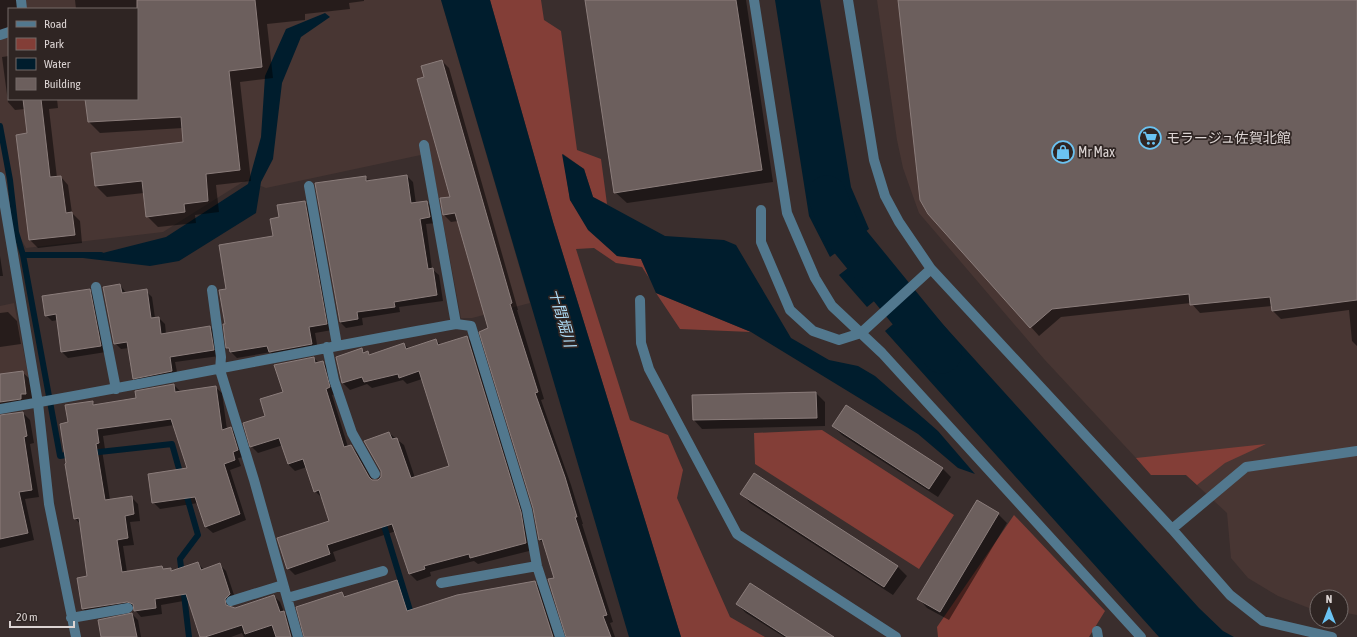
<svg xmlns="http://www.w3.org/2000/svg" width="1357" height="637" font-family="'Asap Condensed','Noto Sans JP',sans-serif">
  <rect width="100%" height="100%" fill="#3a2e2d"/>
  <path fill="#483633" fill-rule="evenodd" d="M0 0H441L530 303 472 318H461L430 153 266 188 246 180 163 232 26 248 0 201ZM9 9H137V99H9Z
    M877 0H1357V615L1341 612V597H1317V609L1309 608 1278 596 1248 578 1231 558 1227 513 1186 475H1151L1136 458 1044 359 919 213 903 168 897 140Z
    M14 303 33 399 0 405V306Z"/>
  <path fill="#833e37" d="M490 0H541L544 20 561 31 577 150 601 159 607 204 593 197 584 169 563 154 570 200 617 256 641 259 649 278 642 267 616 263 594 248 576 249 630 420 668 435 683 470 677 498 730 617 765 637H681L553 222Z
    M656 293 751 332 680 329Z
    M822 430 954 515 919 569 755 464 754 433Z
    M1266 444 1225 463 1197 485 1186 475H1151L1136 458Z
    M1014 515 1105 611 1089 637H938L937 627Z"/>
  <path fill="#001d2d" d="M441 0H490L553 222 681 637H629Z
    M775 0H820L851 187 869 229 830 257 809 216Z
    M325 13 330 17 301 37 282 83 273 159 261 182 256 213 179 261 150 266 83 258 166 237 248 184 261 137 265 76 286 29Z
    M562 154 584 169 593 197 665 236 724 240 736 245 791 338 829 360 858 366 875 376 938 431 975 474 958 468 918 434 751 332 656 293 641 259 617 256 588 230 570 200Z
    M874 248 903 277 867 307 839 275Z
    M921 300 1199 608 1223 631 1234 637H1159L885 331Z"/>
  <path fill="#0007" d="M0 0H18L19 9H9V37L0 38Z
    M75 0H364V1L349 3 350 9 305 14V20L267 24 273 78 240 82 251 181 216 185 219 212 195 215 196 223 158 227 147 216 144 193 107 197 96 186 184 143 183 128 100 133 89 122 86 99H137V9H76Z
    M593 0H746L773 182 627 203 615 192Z
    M899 0H1357V346L1352 341 1349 310 1281 319 1272 310V306L1200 313 1191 303 1061 317 1039 336 929 213Z
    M9 56V99H57L58 108 49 109 57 178 61 177 68 185 72 213 80 221 82 243 38 248 30 240 18 135 28 134 25 109 15 110 8 102 2 57Z
    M442 61 449 68 518 310H517L544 399 541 400 571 485 583 524H582L613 622 610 623 615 637H567L556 578 544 544 540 540 534 508 490 329 458 221 451 222 444 215 452 197 425 77Z
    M407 176 413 182 416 204 427 202 433 208 436 223 426 224 432 269 439 275 443 301 399 307 400 312 362 318 363 325 346 328 340 322 365 177 370 181Z
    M305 202 311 208 332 330 315 333 318 350 276 358 271 352 237 358 227 348V290L274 237 280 218Z
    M0 256 3 276H0Z
    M120 285 126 293 146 291 152 297 155 318H159L165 324 166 334 210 327 216 333 219 356 175 362 178 377 139 384 133 378 129 348 121 349 115 343Z
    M89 290 95 296 106 352 68 358 62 352 58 320 52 321 46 315Z
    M8 312 17 321 21 344 0 347V313Z
    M467 337 474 344 527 519 533 550 478 564 474 561 430 572 431 576 417 581 410 574 396 531 333 552 336 561 295 575 288 568 330 522 322 498 315 491 307 467 295 471 288 464 283 445 258 453 251 446 266 417 284 392 314 358 319 363 323 362 330 369 336 394 332 395 348 447 351 446 358 453 373 481H378L382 477 389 433 404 445 415 478 450 466 422 379 407 384 403 380 372 388 367 384 350 390 343 383 337 358 362 350 370 355 404 344 409 349 436 340 441 345Z
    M22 372 30 379 33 401 3 411 1 416 23 413 30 420 34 443 30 444 39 497 25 499 34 540 0 548V375Z
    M174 385 181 392 215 387 222 393 227 430 231 428 237 435 244 457 238 458 241 466 230 470 246 520 213 533 206 527 198 503 160 509 153 502 189 469 174 425 103 436 105 449 102 450 110 500 131 497 138 504 140 521 130 522 134 545 123 546 127 572 162 567 165 570 170 569 173 571 198 563 204 570 220 565 226 571 236 601 231 606V608L235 609 274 596 280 602 284 612 290 619 295 637H244L242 633 231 637H202L189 600 161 605 162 614 141 617 135 610 134 608 89 615 83 608 88 577 81 525 75 518 67 464 69 423 92 402 96 405 137 399Z
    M816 393 825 402V426L702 429 694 420Z
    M833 426 942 468 951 477 938 497 842 435Z
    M754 474 898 567 907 576 893 595 750 503 742 494Z
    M998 514 1007 523 949 620 927 608 919 599Z
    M397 581 403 588 411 611 535 582 541 589 557 637H305L342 594 346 597Z
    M737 604 832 637H784L746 613Z
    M132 614 138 620 141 637H103Z"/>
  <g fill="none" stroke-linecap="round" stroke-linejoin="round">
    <path stroke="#001d2d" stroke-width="6" d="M0 126 10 180 16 232 23 255 60 456 73 454
      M23 255H101
      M90 453 172 444 181 476
      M382 519 412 617
      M182 575 180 559 198 535 185 490
      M183 586 189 637"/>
    <path stroke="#001d2d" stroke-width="39" d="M827 195 840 229 942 354"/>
  </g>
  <path fill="#6c5f5d" stroke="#8b7d7b" d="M137 0H255L262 67 229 71 240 170 206 174 208 201 184 204 185 212 146 217 142 181 95 186 91 153 183 142 181 117 88 122 85 99H137Z
    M585 0H736L762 170 614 193Z
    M898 0H1357V300L1272 311 1270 297 1190 305 1189 294 1052 309 1030 328 928 214 920 200Z
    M442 60 512 303 510 304 538 392 535 393 565 477 577 517H575L607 615 603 616 611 637H566L548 579 554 578 542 539 539 540 533 508 479 332 488 328 455 213 443 215 440 198 450 197 417 79 424 77 421 66Z
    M23 99H41L50 177 61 176 66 213 72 212 75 235 29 240 16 135 27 133Z
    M407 175 411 203 427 201 430 217 420 219 428 269 433 268 437 295 394 302 395 307 357 312 358 319 340 322 315 183 366 176V181Z
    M305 201 327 324 309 327 312 344 269 352 267 346 230 352 229 348H226L223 324H225L219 290 226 289 219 245 273 236 270 219 279 217 277 205Z
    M120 284 122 293 147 289 151 318 159 317 161 334 210 326 214 350 170 357 172 371 133 379 127 342 114 344 103 287Z
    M90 289 101 346 61 352 56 314 45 316 42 296Z
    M467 336 521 512 526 543 470 558 469 554 424 566 425 569 409 574 392 524 327 545 330 554 287 569 277 538 329 521 319 490 314 492 303 459 288 464 279 438 250 447 243 423 265 416 260 399 283 392 274 365 314 357 315 363 323 361 330 387 326 389 344 447 351 445 369 477 372 480H378L381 477V471L364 441 389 432 392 439 397 438 411 478 449 466 419 371 399 378 398 374 364 382 362 377 342 383 336 357 362 348 363 353 368 351 369 355 404 343 406 349 436 339 438 345Z
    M23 371 26 394H21V399L0 402V374Z
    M174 384 175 392 216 386 222 430 231 427 238 450 233 452 235 460 224 464 240 514 205 527 195 497 152 503 148 474 187 468 171 419 97 429 99 443 96 444 105 500 132 496 134 514 125 516 128 538 117 540 122 572 162 566 163 569 171 568V571L198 562 201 570 220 563 230 594 225 599 226 605 235 608 274 595 280 612 284 611 291 637H276L272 625 245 634 242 625 205 637H200L186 594 155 599 156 608 134 611 133 604 127 602 82 609 77 578 87 576 79 518 74 519 65 464 66 463 60 424 68 422 65 405 93 401V405L136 398 135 391Z
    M816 392 817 418 693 420 692 395Z
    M846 405 943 468 929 489 832 426Z
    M23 412 27 436 24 437 32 490 19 492 28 533 0 539V415Z
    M754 473 898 566 884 587 740 494Z
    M977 500 999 513 940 612 917 599Z
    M397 580 407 611 457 595 535 581 553 637H304L296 607 342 592 344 597Z
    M750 583 834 637H787L736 604Z
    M132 613 137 637H101L98 620Z"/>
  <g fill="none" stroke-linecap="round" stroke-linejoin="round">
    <path stroke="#52788e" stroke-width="10" d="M21 0 22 9
      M754 0 787 213 815 278 832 306 882 353 1141 637
      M848 0 874 160 885 196 899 222 931 269 1172 529 1230 595 1263 621 1332 637
      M0 35 9 32
      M424 145 456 324
      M0 177 38 403 49 504 76 637
      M309 186 337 345
      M761 210V242L790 310 813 331 839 340 861 333 931 269
      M96 287 116 389
      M212 290 221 357 220 370 254 480 298 637
      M640 300 641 343 649 369 737 534 896 637
      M327 347 334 380 352 433 375 474
      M0 409C153 383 304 351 456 324L471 326 527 510 537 566 560 637
      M1172 529 1246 467 1357 451
      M441 583 537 566
      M287 598 383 571
      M231 601 283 585
      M71 618 128 608
      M1097 631 1098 637"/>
  </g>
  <defs>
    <g id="supermarket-ring" transform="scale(1.15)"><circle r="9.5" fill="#2f2523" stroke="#6bc3f2" stroke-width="1.5"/><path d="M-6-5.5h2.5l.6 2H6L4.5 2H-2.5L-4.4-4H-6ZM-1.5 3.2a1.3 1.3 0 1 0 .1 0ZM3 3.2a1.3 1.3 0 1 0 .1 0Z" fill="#6bc3f2"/></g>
    <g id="shop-ring" transform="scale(1.15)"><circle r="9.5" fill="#2f2523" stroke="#6bc3f2" stroke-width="1.5"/><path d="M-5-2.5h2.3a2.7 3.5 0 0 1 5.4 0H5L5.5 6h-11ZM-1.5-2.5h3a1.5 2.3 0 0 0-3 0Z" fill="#6bc3f2"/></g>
  </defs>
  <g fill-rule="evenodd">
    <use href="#supermarket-ring" x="1150" y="138"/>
    <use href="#shop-ring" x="1063" y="152"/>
  </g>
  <g text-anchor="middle" stroke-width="3.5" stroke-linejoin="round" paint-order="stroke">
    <g font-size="14" fill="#dcd4d3" stroke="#2f2523" text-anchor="start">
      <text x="1166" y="143">モラージュ佐賀北館</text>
      <text x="1078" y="157">Mr Max</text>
    </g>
    <g font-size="15" font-style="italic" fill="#aedcf6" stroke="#2f2523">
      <text transform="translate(562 318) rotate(74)" y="5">十間堀川</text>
    </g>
  </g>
  <rect x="8" y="8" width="130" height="92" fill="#2f2523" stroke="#746b69"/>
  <rect x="16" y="21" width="20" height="6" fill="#52788e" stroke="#746b69"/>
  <text x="44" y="28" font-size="12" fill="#dcd4d3">Road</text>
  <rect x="16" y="38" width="20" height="12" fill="#833e37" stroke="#746b69"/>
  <text x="44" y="48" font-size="12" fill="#dcd4d3">Park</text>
  <rect x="16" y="58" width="20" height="12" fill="#001d2d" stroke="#746b69"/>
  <text x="44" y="68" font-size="12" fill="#dcd4d3">Water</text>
  <rect x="16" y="78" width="20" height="12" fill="#6c5f5d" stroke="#746b69"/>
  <text x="44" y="88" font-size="12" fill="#dcd4d3">Building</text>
  <g transform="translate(1329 609)"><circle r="19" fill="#2f2523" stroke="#746b69"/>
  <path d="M0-3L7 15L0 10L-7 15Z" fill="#6bc3f2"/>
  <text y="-6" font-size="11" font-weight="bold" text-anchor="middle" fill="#dcd4d3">N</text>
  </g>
  <path d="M10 621v6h64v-6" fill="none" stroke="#dcd4d3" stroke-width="2"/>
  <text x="16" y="621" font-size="12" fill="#dcd4d3" stroke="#2f2523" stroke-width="3" paint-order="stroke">20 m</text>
</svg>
